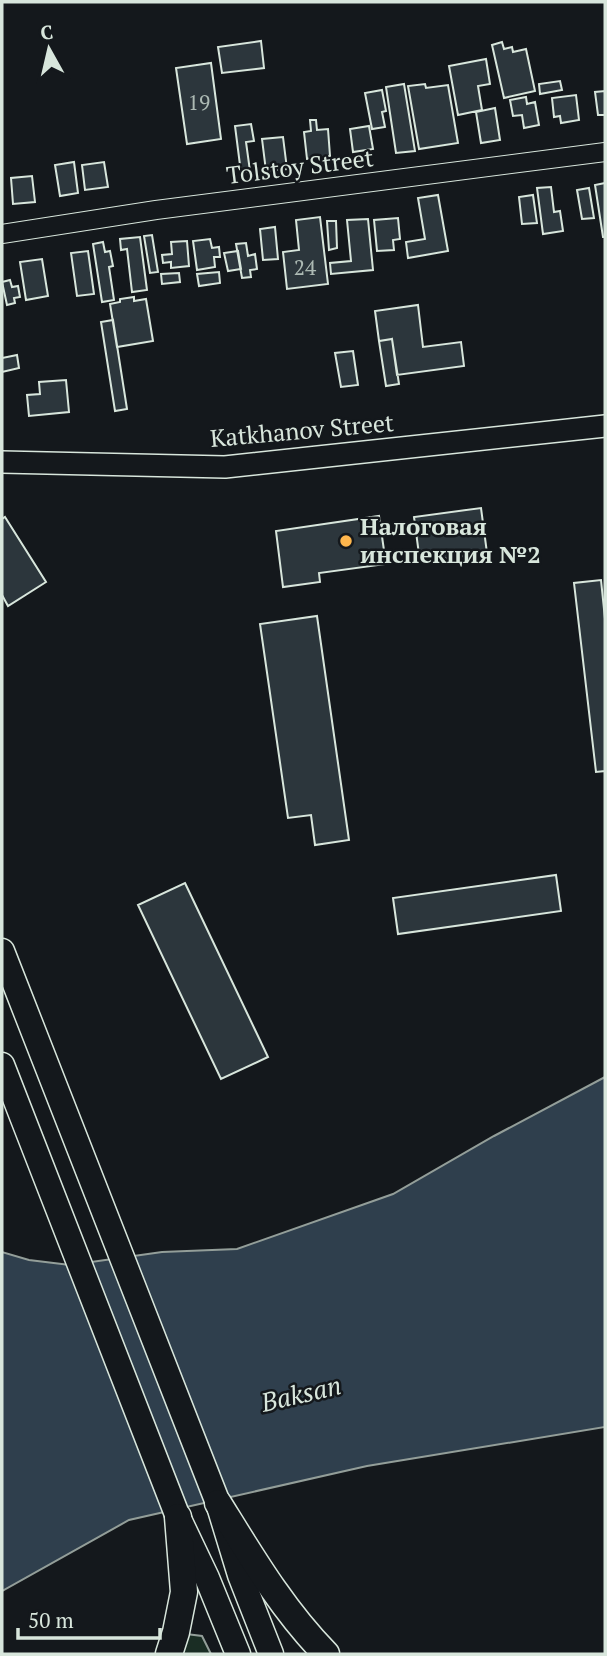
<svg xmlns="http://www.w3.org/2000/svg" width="607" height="1656" font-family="'PT Serif',serif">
  <rect width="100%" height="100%" fill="#14181c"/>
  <path fill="#1a2d24" stroke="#939e99" stroke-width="2" d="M186 1634 202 1636 211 1654H178Z"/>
  <path fill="#2f3f4d" stroke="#939e99" stroke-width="2" d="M605 1077V1427L367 1466 129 1520 2 1591V1252L29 1260 70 1265 162 1252 237 1249 393 1194 494 1136Z"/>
  <path fill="#2c363c" stroke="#d8e6dc" stroke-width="2" d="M261 41 264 68 222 73 218 47Z
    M502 42 504 49 512 47 513 52 526 49 535 91 504 98 492 45Z
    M486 59 490 84 478 86 482 110 458 115 449 66Z
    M211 63 221 139 187 144 176 68Z
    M560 81 562 90 540 94 539 84Z
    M404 84 415 151 396 153 386 87Z
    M425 84 426 88 448 85 458 143 419 149 408 86Z
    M382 90 386 111 382 112 385 127 372 129 365 93Z
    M605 91V115H598L595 92Z
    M576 95 579 120 561 123 560 116 554 117 552 98Z
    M526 97 527 104 535 102 539 125 524 128 522 115 513 116 510 100Z
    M495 108 500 140 481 143 476 112Z
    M310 120H316L317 130 328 129 330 156 307 159 304 132 311 131Z
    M251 124 254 141 246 142 250 171 241 173 235 126Z
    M369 126 373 149 353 152 350 129Z
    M283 137 287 169 266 171 262 139Z
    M74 162 78 193 60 196 55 165Z
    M104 162 108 187 85 190 82 165Z
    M32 176 35 202 13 204 11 178Z
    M605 183V237H603L595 185Z
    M551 187 554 212 560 211 563 231 543 234 537 188Z
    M589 188 594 218 582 219 577 190Z
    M438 195 448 251 408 258 406 242 425 239 418 198Z
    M533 195 537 223 522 224 519 197Z
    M320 217 328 284 287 289 283 252 299 250 296 220Z
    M398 218 400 239 393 240 394 250 377 251 374 220Z
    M368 219 373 270 331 274 330 263 351 261 347 220Z
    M327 221H336L337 248 329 250Z
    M275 227 278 259 263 260 260 229Z
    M152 235 158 272 150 273 144 236Z
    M140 237 147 290 132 292 127 249 121 250 120 239Z
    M210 239 212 248 219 247 220 257H214L215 267 197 270 193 241Z
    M187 241 189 266 171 268V262L163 263 162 255 172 254 171 242Z
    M103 242 105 252 110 251 113 266 109 267 114 300 102 302 93 244Z
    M246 243 248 256 255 254 257 269 250 270 251 277 242 278 236 244Z
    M88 251 94 294 77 296 71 253Z
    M238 251 241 269 228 271 224 253Z
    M42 259 48 296 26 300 20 262Z
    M219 272 220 283 199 286 197 274Z
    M179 273 180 282 162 284 161 274Z
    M10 280 12 287 18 286 20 297 14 298 15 303 7 305 2 282Z
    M134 297V301L146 299 153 341 117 347 110 304 120 302V299Z
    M418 305 423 347 461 342 464 366 397 375 392 339 379 341 375 311Z
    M113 320 127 409 115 411 101 322Z
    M392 339 399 384 386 386 379 341Z
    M353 351 358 385 341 387 335 353Z
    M17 355 19 368 2 372V358Z
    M66 380 69 412 29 416 27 395 40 394 39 382Z
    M481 508 487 553 420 562 414 517Z
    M379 516 386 564 319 573 320 582 283 587 276 531Z
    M5 517 46 582 8 606 2 595V519Z
    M601 580 605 619V771L596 772 574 583Z
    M317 616 349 840 315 845 311 815 288 818 260 624Z
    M556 875 561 911 398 934 393 898Z
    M185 883 268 1057 221 1079 138 905Z"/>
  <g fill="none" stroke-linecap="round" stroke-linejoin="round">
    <g stroke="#d8e6dc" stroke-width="20">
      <path id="minor" d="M2 234 156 210 605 152"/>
    </g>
    <g stroke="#d8e6dc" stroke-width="24">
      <path id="tertiary" d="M2 462 225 467 605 426"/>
    </g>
    <g stroke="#d8e6dc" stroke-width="27">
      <path id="secondary" d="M2 951 218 1503 240 1575 271 1654
        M2 1065 178 1517 207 1578 238 1654"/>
    </g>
    <g stroke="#d8e6dc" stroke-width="29">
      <path id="primary" d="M218 1503C251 1556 282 1609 326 1654
        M169 1654 176 1632 184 1592 178 1517"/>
    </g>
    <use href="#minor" stroke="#14181c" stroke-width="18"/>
    <use href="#tertiary" stroke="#14181c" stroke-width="21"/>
    <use href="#secondary" stroke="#14181c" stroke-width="24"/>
    <use href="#primary" stroke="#14181c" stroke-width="26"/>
  </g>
  <circle fill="#ffb74d" stroke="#14181c" stroke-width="2.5" cx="346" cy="541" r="7"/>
  <g text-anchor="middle" stroke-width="5" stroke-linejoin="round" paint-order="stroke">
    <g font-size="21" fill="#adbab4">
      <text x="199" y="110">19</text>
      <text x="305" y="275">24</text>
    </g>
    <g font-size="24" fill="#d8e6dc" stroke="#14181c">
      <text transform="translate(300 167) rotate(-7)" y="8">Tolstoy Street</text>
      <text transform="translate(302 431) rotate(-5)" y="8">Katkhanov Street</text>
    </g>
    <g font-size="24" font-weight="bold" fill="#d8e6dc" stroke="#14181c" text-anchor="start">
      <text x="360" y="535">Налоговая<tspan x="360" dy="28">инспекция №2</tspan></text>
    </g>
    <g font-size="26" font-style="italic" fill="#d8e6dc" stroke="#14181c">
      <text transform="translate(301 1394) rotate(-13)" y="9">Baksan</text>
    </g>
  </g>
  <rect width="607" height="1656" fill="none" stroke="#d8e6dc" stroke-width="7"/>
  <g transform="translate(49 49) rotate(352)" stroke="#14181c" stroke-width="5" paint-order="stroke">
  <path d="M0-5L12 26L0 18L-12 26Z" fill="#d8e6dc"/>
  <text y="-10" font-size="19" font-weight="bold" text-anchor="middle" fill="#d8e6dc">С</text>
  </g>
  <path d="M18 1628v10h142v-10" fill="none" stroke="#d8e6dc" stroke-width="3.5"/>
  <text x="28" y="1628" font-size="21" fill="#d8e6dc" stroke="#14181c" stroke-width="5" paint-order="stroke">50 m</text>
</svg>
